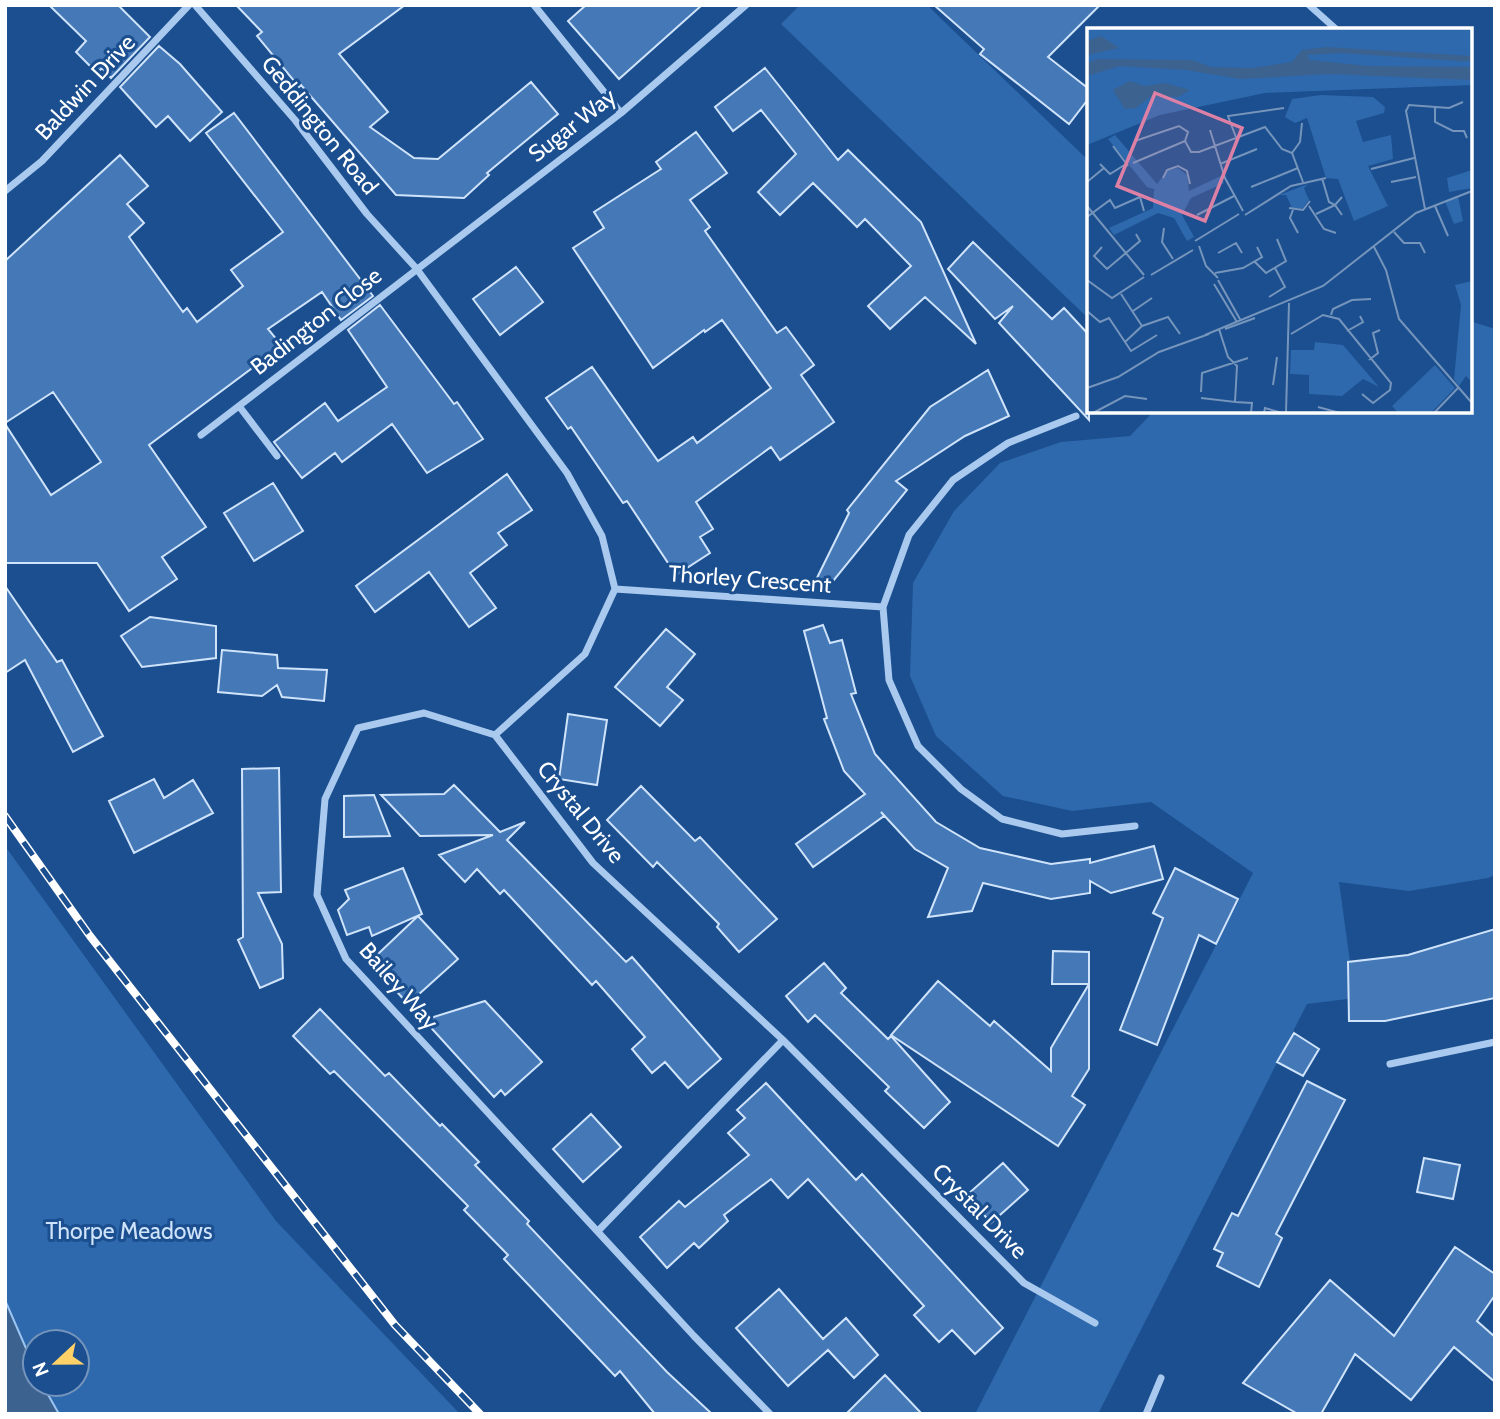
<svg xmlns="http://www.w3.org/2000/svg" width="1500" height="1419" font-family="Cabin,sans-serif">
  <rect width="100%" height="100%" fill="#1b4f8f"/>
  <path fill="#2e69ad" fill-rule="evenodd" d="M800 5H927L1089 161V319L781 24Z
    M1470 321 1495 329V875L1488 878 1409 891 1339 882 1355 998 1307 1004 1098 1414H975L1253 873 1151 802 1072 811 1003 796 936 736 910 676 913 583 954 511 1000 463 1061 442 1130 436 1154 411H1470Z
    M5 846 276 1221 460 1414H5ZM35 1342H77V1384H35Z"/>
  <path fill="#3c6290" stroke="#9cc4f0" stroke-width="2" d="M5 1300 35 1369V1384H42L59 1414H5Z"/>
  <path fill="#4478b7" stroke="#cfe3fa" stroke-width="2" d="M49 5H118L150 37 111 78 102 68 97 73 76 52 86 41Z
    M236 5H405L339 54 388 112 370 127 414 158 438 159 531 82 558 114 487 173 489 175 464 198 396 195 301 85 299 87 257 36 262 32Z
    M586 5H702L619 79 568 21Z
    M934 5H1100L1048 57 1089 89V98L1069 124 980 54 984 49Z
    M159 46 180 64 222 112 190 141 168 116 156 127 120 87Z
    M765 68 838 160 848 150 921 222 976 344 925 297 890 329 868 306 911 266 865 219 857 227 813 183 780 215 758 192 796 154 761 110 733 131 715 107Z
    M234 113 373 296 341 320 322 292 268 329 282 346 149 445 206 527 162 557 177 579 129 611 97 563H5V424L51 495 101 462 53 392 5 423V261L120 155 148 186 127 204 144 223 129 237 183 312 187 308 197 322 243 286 231 270 283 232 206 133Z
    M696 132 727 173 690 200 710 227 705 231 777 333 786 327 814 365 801 375 834 422 780 460 771 447 696 502 713 529 700 537 710 553 676 575 627 501 623 503 571 427 568 429 546 398 592 367 658 461 693 437 697 443 771 388 722 320 705 332 704 330 653 368 573 248 604 228 594 212 661 169 656 162Z
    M973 242 1052 319 1064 308 1089 335V420L999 323 1013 306 995 319 948 269Z
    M516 267 543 302 500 335 473 299Z
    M380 305 454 404 457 402 483 439 427 473 392 424 342 462 335 453 302 478 274 442 325 403 338 421 387 387 348 330Z
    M988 370 1009 416 965 436 896 481 907 490 825 591 814 584 849 513 847 510 930 407Z
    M507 474 532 510 498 533 507 545 470 573 496 608 469 627 429 572 375 612 356 586Z
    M273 483 303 531 254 561 224 513Z
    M5 586 57 662 62 660 103 736 73 752 25 660 5 673Z
    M150 617 216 626V658L142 667 121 636Z
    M823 625 830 643 842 640 856 693 851 694 875 754 936 822 980 848 1051 864 1090 859V863L1154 846 1163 879 1111 893 1090 881V893L1051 899 983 883 972 911 928 917 948 868 915 849 881 812 884 816 813 867 796 844 865 794 844 771 824 719 827 718 804 631Z
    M666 629 695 654 667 687 683 700 660 726 615 687Z
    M222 650 277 655 278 668 327 670 324 701 282 697 277 685 262 696 218 692Z
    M568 714 607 720 597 785 559 779Z
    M279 768 281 892 258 893 282 944 283 978 260 988 238 940 243 937 242 769Z
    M154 779 164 798 193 780 213 813 134 853 109 801Z
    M454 785 500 832 525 822 507 840 626 962 632 957 721 1059 688 1088 665 1062 652 1073 632 1049 645 1037 596 981 592 985 504 890 500 894 477 869 465 882 439 855 493 835 420 836 381 795 444 794Z
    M641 786 695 841 700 837 777 919 739 952 717 927 719 924 657 862 653 867 607 820Z
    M374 795 390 836 344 837V796Z
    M403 868 422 914 372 936 369 927 347 935 338 910 349 899 345 890Z
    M1175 868 1238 899 1216 944 1199 935 1157 1045 1120 1030 1163 918 1153 913Z
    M418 916 458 959 408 1004 388 982 378 954Z
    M1495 929V998L1385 1021H1349L1348 962 1408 955Z
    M1053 951 1089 952V984H1052Z
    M824 963 846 988 841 993 888 1039 891 1036 950 1102 924 1128 885 1091 889 1087 815 1015 808 1022 786 996Z
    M938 981 990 1026 994 1021 1051 1071V1048L1089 984V1069L1072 1096 1085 1105 1058 1146 891 1035Z
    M485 1001 542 1062 505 1095 501 1090 494 1097 424 1020Z
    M320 1009 385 1076 389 1073 440 1126 442 1124 479 1162 475 1165 529 1221 527 1224 667 1372 712 1414H655L620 1371 615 1376 504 1259 508 1255 464 1210 468 1206 334 1071 330 1074 293 1036Z
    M1294 1033 1319 1049 1303 1076 1277 1062Z
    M1307 1081 1345 1100 1276 1234 1282 1238 1259 1287 1217 1266 1223 1253 1214 1249 1232 1213 1238 1216Z
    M766 1083 856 1180 862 1174 1003 1328 975 1354 952 1330 939 1342 914 1315 924 1306 808 1179 788 1198 771 1179 724 1215 728 1221 699 1248 694 1243 667 1268 640 1237 679 1201 685 1207 749 1155 728 1133 745 1118 737 1110Z
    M591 1114 621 1147 583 1182 553 1149Z
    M1424 1158 1460 1165 1453 1199 1417 1192Z
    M1003 1163 1028 1190 991 1223 967 1195Z
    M1455 1247 1495 1274V1295L1477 1321 1495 1337V1382L1454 1347 1411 1400 1355 1354 1321 1414H1298L1243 1383 1330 1280 1394 1336Z
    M779 1289 823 1339 846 1318 878 1355 854 1378 828 1350 788 1386 736 1328Z
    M885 1375 922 1414H846Z"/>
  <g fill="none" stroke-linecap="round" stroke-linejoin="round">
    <path stroke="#a9c9ee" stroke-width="7" d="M195 5 295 120 367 214 416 268 567 473 602 536 615 589 585 654 495 735
      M534 5 621 113
      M1309 5 1337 30
      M5 191 42 161 189 5
      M239 406 277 456
      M1076 416 1008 443 953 480 909 535 883 607 889 680 918 746 961 789 1002 819 1062 834 1135 826
      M201 435 621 113 746 5
      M615 589 883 607
      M495 735 424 713 358 728 325 799 317 895 346 959 694 1336 770 1414
      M495 735 593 863 783 1040 1024 1283 1095 1323
      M1390 1064 1495 1042
      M598 1231 783 1040
      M1146 1414 1161 1378"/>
    <g stroke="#fff" stroke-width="8">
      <path id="rail" d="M5 816 90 936 395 1325 480 1414"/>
    </g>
    <use href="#rail" stroke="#1b4f8f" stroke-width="5" stroke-dasharray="16" stroke-linecap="butt"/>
  </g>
  <g text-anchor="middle" stroke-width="6" stroke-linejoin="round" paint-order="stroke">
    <g font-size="23" fill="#fff" stroke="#1b4f8f">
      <text transform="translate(85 87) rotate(-47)" y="8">Baldwin Drive</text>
      <text transform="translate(320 125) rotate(51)" y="8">Geddington Road</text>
      <text transform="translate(572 125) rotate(-38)" y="8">Sugar Way</text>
      <text transform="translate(316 321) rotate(-38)" y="8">Badington Close</text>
      <text transform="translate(750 579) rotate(4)" y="8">Thorley Crescent</text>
      <text transform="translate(581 812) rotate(51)" y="8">Crystal Drive</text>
      <text transform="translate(399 986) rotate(49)" y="8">Bailey Way</text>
      <text transform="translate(980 1211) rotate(45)" y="8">Crystal Drive</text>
    </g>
    <g font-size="23" fill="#cfe3fa" stroke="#1b4f8f">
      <text x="129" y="1239">Thorpe Meadows</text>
    </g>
  </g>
  <g transform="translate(1087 28)">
    <rect width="385" height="385" fill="#1b4f8f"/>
    <path d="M0 0H385V57L178 65 73 87 0 117ZM234 67 286 69 298 79 297 85 269 93 276 114 304 107 306 131 281 138 301 178 267 193 251 151 239 150 220 90 208 95 198 89 205 71ZM28 107 70 156 81 142 91 140 100 147 102 163 134 148 137 155 104 170 95 187 107 209 100 213 87 190 71 185 27 207 22 200 66 180 67 161 60 159 21 111ZM385 142V160L362 164 360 150ZM221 156 217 160 222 172 215 181 205 180 199 167H192ZM371 168 376 193 367 196 358 173ZM385 253V354L379 348 372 358 367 351 374 277 368 257ZM228 314 256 317 292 359 276 351 255 368 222 366V347L203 346 204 322H227ZM348 337 368 360 344 385H311L305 378Z" fill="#2e69ad"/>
    <path d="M14 8 32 20 1 27 0 13ZM240 19 385 28V33H373L254 25 220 27 223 32 281 38 385 39V52L242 46 154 51 99 42 33 38 0 48V35L11 31 105 32 124 39 165 40 205 34 215 22ZM43 53 57 58 78 55 103 62 91 69H63L49 80 38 81 26 62Z" fill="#3c6290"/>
    <path fill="none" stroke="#7695bc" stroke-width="2" d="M348 80V94L366 103H377L380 110M123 102 138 150 156 183M150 112 141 88 197 80M48 113 92 98 101 104 98 113M98 113 104 124H112L178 99 195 121 205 125 216 154M26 118 41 138M205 125 213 114 215 95M46 135 98 113M133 136 170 121M17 140 23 146 39 136M284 141 327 130M76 150 80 142 91 138 100 143 103 156M235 150 242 174 248 177 255 169M0 154 17 140 13 136M304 154 329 149M164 159 211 140M0 178 57 247M222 178 237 201 249 205M348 178 361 208M202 180 216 182 223 173M338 181 319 83 322 77 362 80 376 74M206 182 203 190 211 205M229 186 248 177 255 187M110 187 147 168M158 187 204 158 239 150M0 189 23 172 28 180 53 169 57 183M77 200 75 214 86 231M307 204 317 215H333L338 225M108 213 152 186M112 218 119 238 131 250M15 219 7 228 20 241 53 213 49 206M287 219 299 242 312 291 385 375M131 225 149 215 155 225M167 233 179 245 199 233 190 211M128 245 156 240 175 229 170 219M64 247 106 222M0 252 25 270 57 249M131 252 154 293M127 256 150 294M34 266 55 298 38 314M182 269 198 259 188 240M0 283 13 294 22 290 44 323 70 307M46 283 65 270M244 287 246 281 265 272 284 271M55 298 81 289 93 306M138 301 168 290M260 303 276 294 273 288M204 306 236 287 252 291 304 355 303 362 286 375 275 366M118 307 236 258 329 185 385 163M282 332 291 325 286 305 293 302M186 357 190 329M0 360 31 349 72 324 122 306M114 364 115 345 161 330M114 370 148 374 150 338 141 329 132 301M148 374 165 375 164 385M231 379 253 385M6 385 38 368 60 371M177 385 178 380 195 385M199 385 202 275M347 385 371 360"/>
    <path fill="#dd80a5" fill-opacity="0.15" stroke="#dd80a5" stroke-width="3.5" d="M68 65 155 100 118 193 30 158Z"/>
    <rect width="385" height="385" fill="none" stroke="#fff" stroke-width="3.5"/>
  </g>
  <rect width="1500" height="1419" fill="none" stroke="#ffffff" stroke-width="14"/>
  <g transform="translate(56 1363) rotate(248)"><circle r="33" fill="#1b4f8f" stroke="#7695bc" stroke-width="2"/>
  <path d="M0-5L12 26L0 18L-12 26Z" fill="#ffd166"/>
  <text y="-10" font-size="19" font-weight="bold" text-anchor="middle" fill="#ffffff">N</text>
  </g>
</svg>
